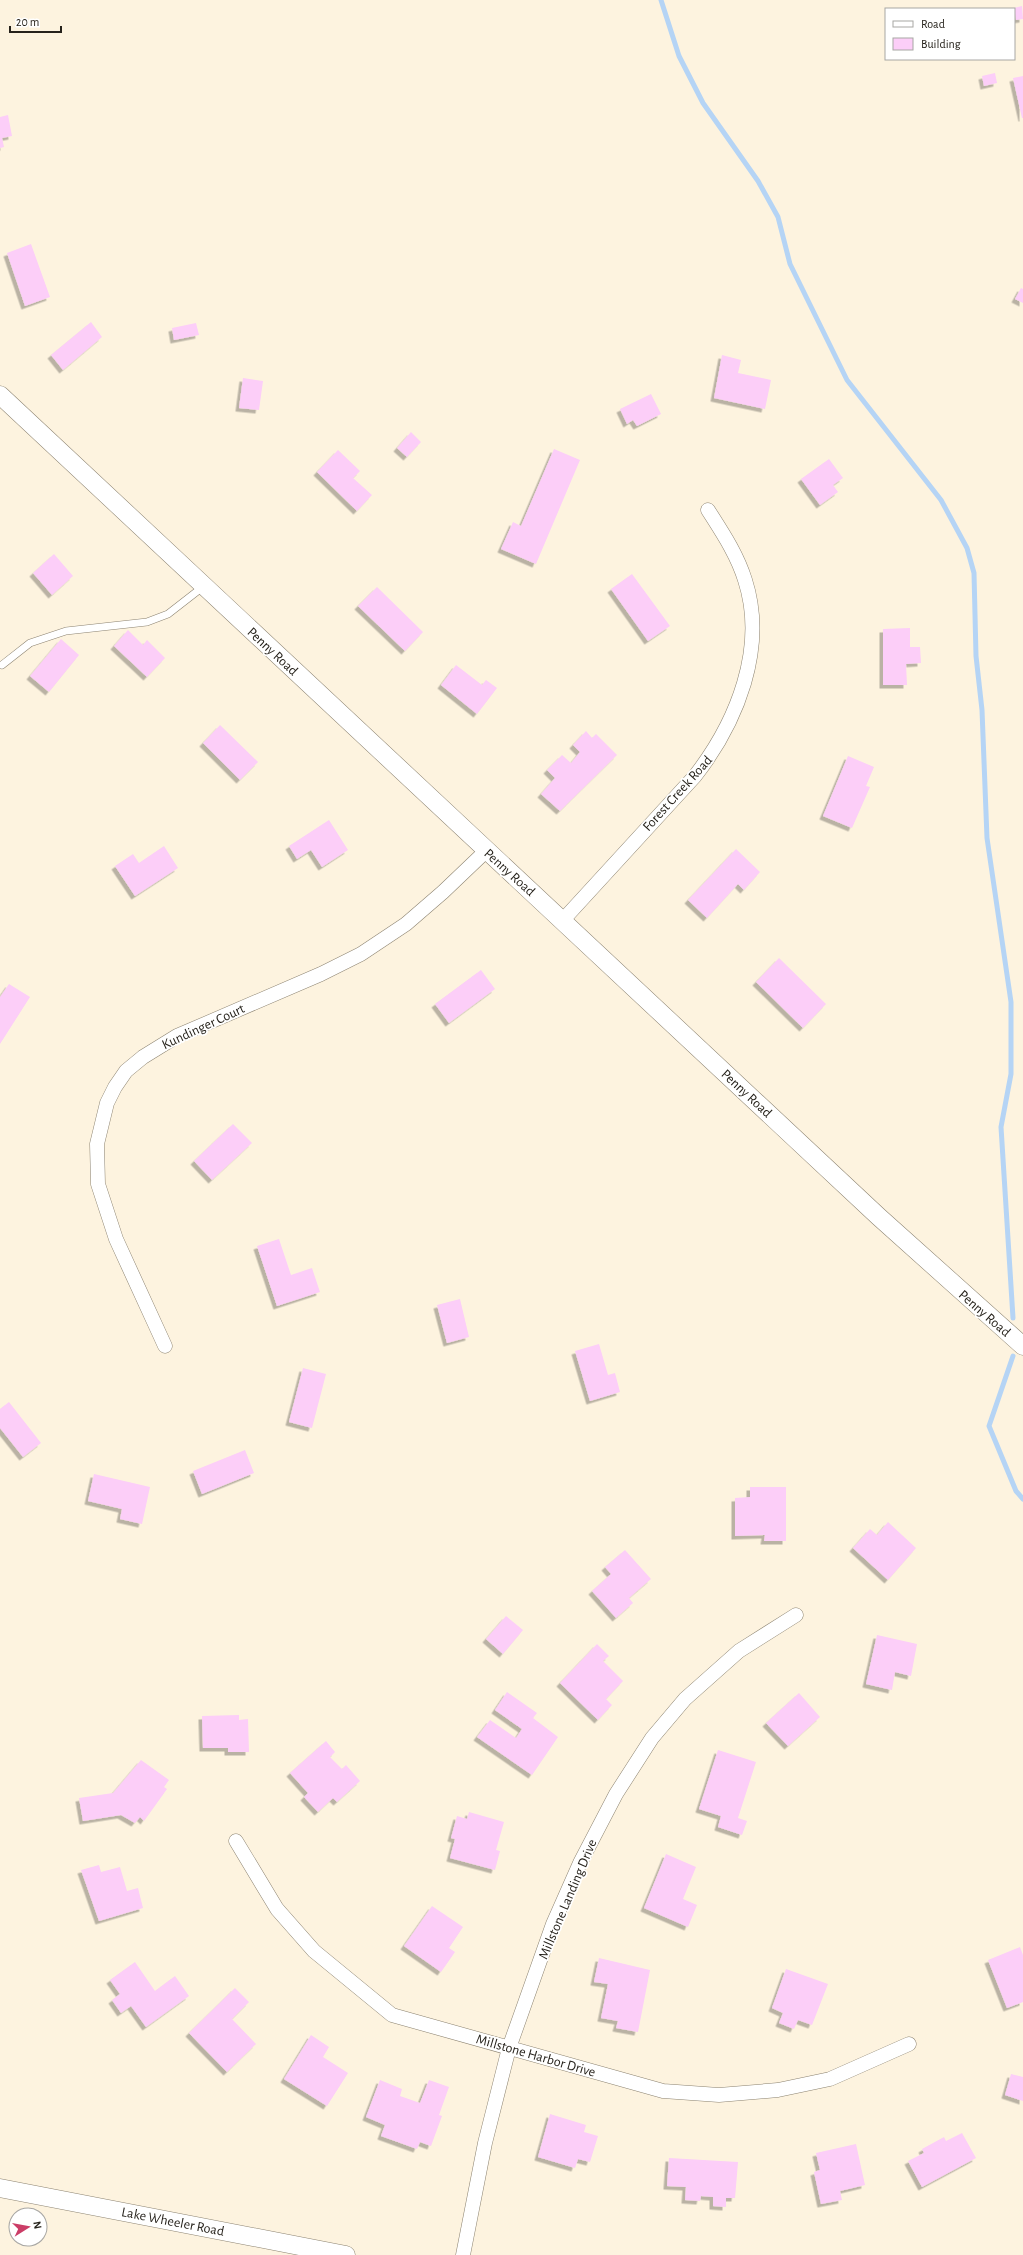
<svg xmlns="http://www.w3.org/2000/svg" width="1023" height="2255" font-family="'Alegreya Sans',sans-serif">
  <defs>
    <filter id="shadow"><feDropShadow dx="-3.5" dy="3.5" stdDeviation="0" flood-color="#0004"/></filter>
  </defs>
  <rect width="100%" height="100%" fill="#fdf3df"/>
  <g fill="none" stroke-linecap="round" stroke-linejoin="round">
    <path stroke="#b5d4f5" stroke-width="5" d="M661 0 679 56 703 103 758 181 778 217 790 264 847 380 941 500 967 548 974 573 976 656 982 710 987 838 1011 1002V1074L1001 1127 1013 1318
      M1013 1356 989 1426 1016 1491 1023 1499"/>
  </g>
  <path fill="#fccef8" filter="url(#shadow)" d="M1022 6 1023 19 1016 20 1014 8Z
    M995 73 997 83 984 86 982 76Z
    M1023 76V118H1022L1013 78Z
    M8 115 12 136 2 138 4 147 0 148V117Z
    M31 244 50 297 25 306 7 253Z
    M1021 288 1023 289V303L1015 299Z
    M91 322 102 337 63 370 51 355Z
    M196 323 199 335 174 340 172 328Z
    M722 355 741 360 738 373 771 380 765 409 714 398Z
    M243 378 263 381 259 410 239 408Z
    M651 394 661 414 637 426 633 420 627 424 620 409Z
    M411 432 421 442 407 457 397 448Z
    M554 449 580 460 536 564 501 549 513 522 521 526Z
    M338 450 360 471 353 478 372 495 357 511 317 472Z
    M829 459 843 478 833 485 838 492 820 505 801 479Z
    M54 554 73 576 52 595 33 573Z
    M632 574 670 626 648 641 611 589Z
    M377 587 423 632 405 651 358 606Z
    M910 628V647H920L921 663 906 664 907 685H883V629Z
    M128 630 143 645 147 640 165 658 147 677 114 646Z
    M61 639 79 655 49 692 30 676Z
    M456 665 482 685 486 680 497 688 477 714 441 685Z
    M220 725 258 762 240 780 203 743Z
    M586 731 592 738 596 734 617 755 560 811 541 794 555 778 547 770 562 755 571 763 580 752 573 745Z
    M848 756 874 767 866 786 870 787 852 828 823 816Z
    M329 820 348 850 322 867 311 850 297 859 289 846Z
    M164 846 178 868 135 896 115 866 133 854 139 863Z
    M736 849 760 872 744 890 738 884 707 918 688 900Z
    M779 958 826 1004 803 1028 756 982Z
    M481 970 495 989 449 1023 435 1004Z
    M9 984 30 997 0 1044V997Z
    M233 1124 252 1143 212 1180 194 1161Z
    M279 1239 291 1275 312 1268 320 1292 277 1306 257 1246Z
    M460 1299 469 1337 447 1343 437 1305Z
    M599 1344 608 1375 615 1373 620 1392 590 1401 575 1351Z
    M303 1368 326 1374 312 1428 289 1422Z
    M9 1402 41 1443 23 1457 0 1428V1409Z
    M245 1450 254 1473 202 1494 193 1471Z
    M94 1474 150 1487 142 1524 120 1519 122 1509 88 1501Z
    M750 1487H786V1541H764L765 1535 735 1536V1498L750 1497Z
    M888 1522 916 1548 888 1580 853 1548 870 1529 877 1535Z
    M625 1550 651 1579 629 1598 633 1603 616 1618 592 1591 611 1574 605 1567Z
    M506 1616 523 1630 503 1654 486 1639Z
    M877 1635 917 1644 911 1676 895 1672 892 1690 866 1684Z
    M597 1644 609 1656 603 1661 623 1681 606 1699 612 1705 598 1720 560 1683Z
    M507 1692 537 1713 533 1718 558 1737 532 1775 477 1737 490 1720 516 1738 522 1729 495 1710Z
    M799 1693 820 1717 788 1746 766 1723Z
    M239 1715V1720L248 1719 249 1752H228V1748H203L202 1716Z
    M326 1741 335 1752 330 1757 342 1769 346 1765 360 1781 337 1802 333 1798 318 1812 304 1797 308 1793 290 1773Z
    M718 1750 756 1762 738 1818 747 1821 742 1835 718 1827 721 1816 699 1809Z
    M141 1760 169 1780 164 1787 167 1789 144 1821 140 1817 135 1823 121 1815 83 1821 79 1798 113 1793Z
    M469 1812 504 1822 496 1850 500 1851 495 1870 450 1858 455 1839 451 1838 457 1816 467 1819Z
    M666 1854 696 1867 683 1899 697 1905 688 1927 644 1908Z
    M99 1865 101 1872 120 1867 127 1891 138 1888 143 1908 99 1921 81 1870Z
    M432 1906 463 1927 449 1948 455 1952 441 1972 404 1946Z
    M1020 1947 1023 1955V2002L1007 2008 988 1960Z
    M599 1958 650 1970 638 2032 616 2028 618 2021 601 2018 608 1984 594 1982Z
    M135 1962 155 1991 175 1976 189 1996 146 2027 131 2006 121 2013 112 2000 120 1994 110 1980Z
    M786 1969 828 1984 812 2025 798 2020 794 2029 779 2023 783 2013 772 2008Z
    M235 1988 249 2002 232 2019 256 2044 227 2072 189 2033Z
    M311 2035 329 2047 323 2057 348 2073 327 2106 284 2079Z
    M1011 2074 1023 2077V2101L1005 2095Z
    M380 2080 402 2089 400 2096 420 2103 429 2080 449 2087 439 2115 442 2116 431 2146 420 2142 417 2149 381 2136 385 2125 366 2117Z
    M550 2114 586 2125 584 2132 598 2136 590 2162 578 2159 575 2168 538 2157Z
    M962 2133 976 2158 922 2187 908 2161 924 2153 922 2149 944 2137 946 2141Z
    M856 2144 865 2185 840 2191 842 2200 821 2204 814 2172 820 2170 816 2153Z
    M669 2158 738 2162 735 2198H726V2207L713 2206V2197L701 2196 700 2201 685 2200 686 2187 667 2186Z"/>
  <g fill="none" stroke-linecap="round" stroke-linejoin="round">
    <g stroke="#8c8371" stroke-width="8">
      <path id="service" d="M2 665 30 643 66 631 147 622 168 614 204 586"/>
    </g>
    <g stroke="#8c8371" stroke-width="15">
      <path id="minor" d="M563 920 695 776C737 722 767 648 745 580 737 554 722 532 708 510
        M165 1346 116 1239 98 1184 97 1144 107 1103 115 1087 126 1071 143 1057 177 1036 321 974 361 954 406 924 443 892 487 850
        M236 1841 277 1909 314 1951 392 2015 663 2091 719 2095 778 2090 830 2079 909 2044
        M463 2255 485 2143 509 2048 553 1924 580 1863 616 1794 652 1738 685 1699 739 1651 796 1615"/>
    </g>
    <g stroke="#8c8371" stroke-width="19">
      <path id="tertiary" d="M0 395 879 1217 1023 1346
        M0 2188 346 2255"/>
    </g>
    <use href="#service" stroke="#fff" stroke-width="7"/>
    <use href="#minor" stroke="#fff" stroke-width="14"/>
    <use href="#tertiary" stroke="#fff" stroke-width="18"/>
  </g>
  <g text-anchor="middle" stroke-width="3.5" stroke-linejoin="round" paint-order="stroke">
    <g font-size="14" fill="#26221b" stroke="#fff">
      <text transform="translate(273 651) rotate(43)" y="5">Penny Road</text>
      <text transform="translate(677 793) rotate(-48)" y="5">Forest Creek Road</text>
      <text transform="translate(510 872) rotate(42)" y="5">Penny Road</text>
      <text transform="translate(203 1026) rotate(-25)" y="5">Kundinger Court</text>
      <text transform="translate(747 1093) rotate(43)" y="5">Penny Road</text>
      <text transform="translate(985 1313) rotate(41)" y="5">Penny Road</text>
      <text transform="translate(567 1899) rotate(-67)" y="5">Millstone Landing Drive</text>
      <text transform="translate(536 2055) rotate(16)" y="5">Millstone Harbor Drive</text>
      <text transform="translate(173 2221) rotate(11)" y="5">Lake Wheeler Road</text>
    </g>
  </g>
  <rect x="885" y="8" width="130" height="52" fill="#ffffff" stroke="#a8a7a4"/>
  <rect x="893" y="21" width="20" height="6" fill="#ffffff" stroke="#a8a7a4"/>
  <text x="921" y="28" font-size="12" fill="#26221b">Road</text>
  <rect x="893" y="38" width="20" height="12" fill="#fccef8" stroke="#a8a7a4"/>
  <text x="921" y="48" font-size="12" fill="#26221b">Building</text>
  <g transform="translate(28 2227) rotate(79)"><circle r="19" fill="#ffffff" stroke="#a8a7a4"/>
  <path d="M0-3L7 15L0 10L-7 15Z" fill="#cb3d67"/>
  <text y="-6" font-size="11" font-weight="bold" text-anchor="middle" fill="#26221b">N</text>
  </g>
  <path d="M10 26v6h51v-6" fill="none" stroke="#26221b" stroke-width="2"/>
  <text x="16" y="26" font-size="12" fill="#26221b" stroke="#ffffff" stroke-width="3" paint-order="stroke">20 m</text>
</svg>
